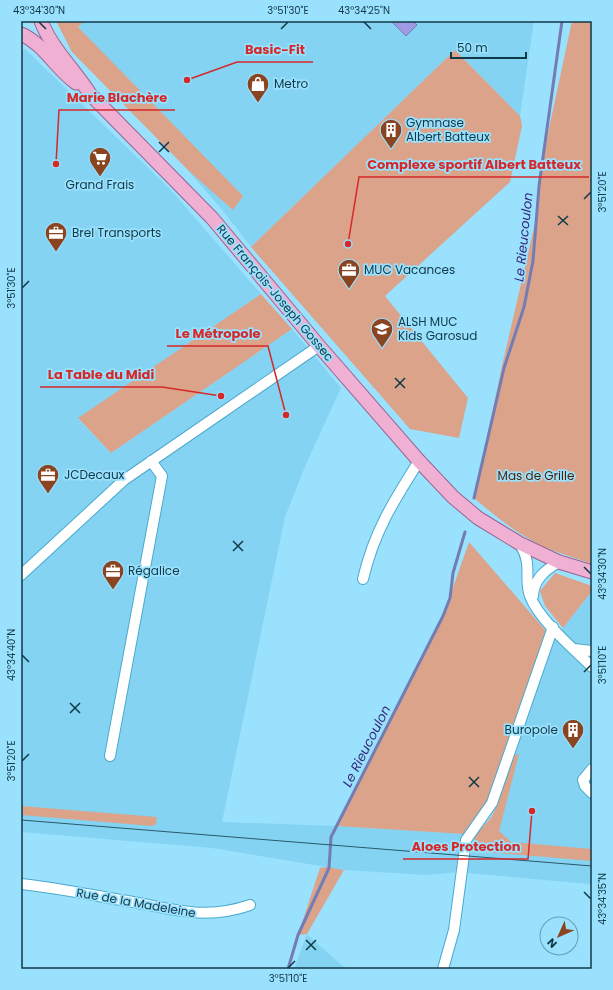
<svg xmlns="http://www.w3.org/2000/svg" width="613" height="990" font-family="Poppins,sans-serif">
  <rect width="100%" height="100%" fill="#9ae1fe"/>
  <path fill="#85d3f2" d="M84 21H534L520 116 455 50 251 247 224 212 160 138 78 27Z
    M25 49 170 189 261 294 78 419 111 453 292 329 341 388 306 464 285 517 222 822 336 826 465 834 458 872 426 875 344 870 212 848 21 832V50Z
    M592 591V890L590 884 467 873V848L470 844 488 839 552 638 563 628Z
    M307 934 309 936 346 969H294Z"/>
  <path fill="#daa38a" d="M56 21H84L78 27 243 196 233 210 190 172 72 52Z
    M572 21H592V564C576 558 558 553 542 546 517 534 495 516 474 498L502 366 536 219 545 137 547 138Z
    M455 50 520 116 522 126 510 182 385 296 468 398 459 438 410 429 251 247Z
    M261 294 292 329 111 453 78 418Z
    M469 542 546 631 489 801 464 834 336 826 417 670 443 616Z
    M555 573 592 586V591L563 628 545 606 540 591Z
    M519 754 499 831 511 842 592 849V861L475 851C468 835 487 826 493 814 502 796 506 775 512 756Z
    M21 806 157 817 156 824 152 826 21 815Z
    M326 867 344 870 307 934 298 935 320 868Z"/>
  <path fill="#9e9ae3" stroke="#737db4" d="M391 21H413L417 25 406 36Z"/>
  <g fill="none" stroke-linecap="round" stroke-linejoin="round">
    <path stroke="#737db4" stroke-width="3" d="M474 498 504 368 524 307 533 261 539 186 562 21
      M288 969 298 935 329 868 331 837 443 616 450 598 453 573 465 532"/>
    <g stroke="#4aa9cc" stroke-width="12">
      <path id="minor" d="M519 543C534 565 523 578 530 596 539 620 574 649 592 667
        M21 575 124 480 319 346
        M363 579C374 532 393 502 419 461
        M533 596C534 579 545 570 559 562
        M574 649 592 651
        M110 756 162 476 151 461
        M592 769 583 780 585 786 592 793
        M21 884C59 888 96 896 133 902 176 910 207 920 250 905
        M443 969 454 930 466 840 492 803 553 627"/>
    </g>
    <g stroke="#9a6490" stroke-width="15">
      <path id="major" d="M41 21C52 49 74 69 90 94L212 218 319 346 419 461 453 497 478 518 519 543 559 562 592 572
        M21 34C44 44 56 69 76 83"/>
    </g>
    <use href="#minor" stroke="#fff" stroke-width="10"/>
    <use href="#major" stroke="#efb0d4" stroke-width="13"/>
    <path stroke="#2a596a" stroke-width="1" d="M21 820 592 866"/>
  </g>
  <path fill="none" stroke="#103947" stroke-width="1.5" d="M39 22 46 29M364 22 371 29M281 29 288 22M159 142 169 152M159 152 169 142M584 199 591 192M558 216 568 225M558 225 568 216M22 288 29 281M395 378 405 388M395 388 405 378M233 541 243 551M233 551 243 541M584 567 591 574M22 655 29 662M584 672 591 665M70 703 80 713M70 713 80 703M22 761 29 754M469 777 479 787M469 787 479 777M584 892 591 899M306 940 316 950M306 950 316 940M288 968 295 961"/>
  <defs>
    <g id="shop-pin" transform="scale(1.15)"><path d="M0 17L-7.5 6A9.5 9.5 0 1 1 7.5 6Z" fill="#8b4420" stroke="#9ae1fe"/><path d="M-5-2.5h2.3a2.7 3.5 0 0 1 5.4 0H5L5.5 6h-11ZM-1.5-2.5h3a1.5 2.3 0 0 0-3 0Z" fill="#fff"/></g>
    <g id="building-pin" transform="scale(1.15)"><path d="M0 17L-7.5 6A9.5 9.5 0 1 1 7.5 6Z" fill="#8b4420" stroke="#9ae1fe"/><path d="M-4-6H4V6H1V3H-1V6H-4ZM-2.5-4.3h1.7v1.8h-1.7ZM.8-4.3h1.7v1.8H.8ZM-2.5-1h1.7V.8h-1.7ZM.8-1h1.7V.8H.8Z" fill="#fff"/></g>
    <g id="supermarket-pin" transform="scale(1.15)"><path d="M0 17L-7.5 6A9.5 9.5 0 1 1 7.5 6Z" fill="#8b4420" stroke="#9ae1fe"/><path d="M-6-5.5h2.5l.6 2H6L4.5 2H-2.5L-4.4-4H-6ZM-1.5 3.2a1.3 1.3 0 1 0 .1 0ZM3 3.2a1.3 1.3 0 1 0 .1 0Z" fill="#fff"/></g>
    <g id="office-pin" transform="scale(1.15)"><path d="M0 17L-7.5 6A9.5 9.5 0 1 1 7.5 6Z" fill="#8b4420" stroke="#9ae1fe"/><path d="M-6-3h4V-5.5h4V-3h4V5H-6ZM-1-4.5V-3h2v-1.5ZM-6 0V1H6V0Z" fill="#fff"/></g>
    <g id="school-pin" transform="scale(1.15)"><path d="M0 17L-7.5 6A9.5 9.5 0 1 1 7.5 6Z" fill="#8b4420" stroke="#9ae1fe"/><path d="M0-5L7-2L0 1L-7-2ZM-4 1L0 2.5L4 1V4Q0 6-4 4Z" fill="#fff"/></g>
  </defs>
  <g fill-rule="evenodd">
    <use href="#shop-pin" x="258" y="84"/>
    <use href="#building-pin" x="391" y="130"/>
    <use href="#supermarket-pin" x="100" y="158"/>
    <use href="#office-pin" x="56" y="233"/>
    <use href="#office-pin" x="349" y="270"/>
    <use href="#school-pin" x="382" y="329"/>
    <use href="#office-pin" x="48" y="475"/>
    <use href="#office-pin" x="113" y="571"/>
    <use href="#building-pin" x="573" y="730"/>
  </g>
  <g text-anchor="middle" stroke-width="3.5" stroke-linejoin="round" paint-order="stroke">
    <g font-size="12" fill="#103947" stroke="#9ae1fe" text-anchor="start">
      <text x="274" y="88">Metro</text>
      <text x="406" y="127">Gymnase<tspan x="406" dy="14">Albert Batteux</tspan></text>
      <text x="100" y="189" text-anchor="middle">Grand Frais</text>
      <text x="72" y="237">Brel Transports</text>
      <text x="364" y="274">MUC Vacances</text>
      <text x="398" y="326">ALSH MUC<tspan x="398" dy="14">Kids Garosud</tspan></text>
      <text x="64" y="479">JCDecaux</text>
      <text x="128" y="575">Régalice</text>
      <text x="558" y="734" text-anchor="end">Buropole</text>
    </g>
    <g font-size="12" fill="#103947" stroke="#9ae1fe">
      <text transform="translate(275 293) rotate(50)" y="4">Rue François-Joseph Gossec</text>
      <text transform="translate(136 903) rotate(10)" y="4">Rue de la Madeleine</text>
    </g>
    <g font-size="12" fill="#4d1d03" stroke="#9ae1fe">
      <text x="536" y="480">Mas de Grille</text>
    </g>
    <g font-size="13" font-style="italic" fill="#37277a" stroke="#9ae1fe">
      <text transform="translate(523 237) rotate(-84)" y="5">Le Rieucoulon</text>
      <text transform="translate(366 746) rotate(-63)" y="5">Le Rieucoulon</text>
    </g>
  </g>
  <path fill="none" stroke="#d62828" stroke-width="1.5" d="M187 80L237 62H313M56 164L59 110H175M348 244L359 177H589M286 415L268 346H167M221 396L162 387H40M532 811L528 859H403"/>
  <g fill="#d62828" stroke="#9ae1fe" stroke-width="1.5">
    <circle cx="187" cy="80" r="4"/>
    <circle cx="56" cy="164" r="4"/>
    <circle cx="348" cy="244" r="4"/>
    <circle cx="286" cy="415" r="4"/>
    <circle cx="221" cy="396" r="4"/>
    <circle cx="532" cy="811" r="4"/>
  </g>
  <g font-size="13" text-anchor="middle" font-weight="bold" fill="#d62828" stroke="#9ae1fe" stroke-width="3.5" stroke-linejoin="round" paint-order="stroke">
    <text x="275" y="54">Basic-Fit</text>
    <text x="117" y="102">Marie Blachère</text>
    <text x="474" y="169">Complexe sportif Albert Batteux</text>
    <text x="218" y="338">Le Métropole</text>
    <text x="101" y="379">La Table du Midi</text>
    <text x="466" y="851">Aloes Protection</text>
  </g>
  <rect width="613" height="990" fill="none" stroke="#9ae1fe" stroke-width="44"/>
  <g transform="translate(559 936) rotate(225)"><circle r="19" fill="#9ae1fe" stroke="#639eb5"/>
  <path d="M0-3L7 15L0 10L-7 15Z" fill="#8b4420"/>
  <text y="-6" font-size="11" font-weight="bold" text-anchor="middle" fill="#103947">N</text>
  </g>
  <path d="M451 52v6h75v-6" fill="none" stroke="#103947" stroke-width="2"/>
  <text x="457" y="52" font-size="12" fill="#103947" stroke="#9ae1fe" stroke-width="3" paint-order="stroke">50 m</text>
  <rect x="22" y="22" width="569" height="946" fill="none" stroke="#103947" stroke-width="1.5"/>
  <g font-size="10" text-anchor="middle" fill="#103947">
    <text x="39" y="14">43°34'30"N</text>
    <text x="288" y="14">3°51'30"E</text>
    <text x="364" y="14">43°34'25"N</text>
    <text transform="translate(602 192) rotate(-90)" y="4">3°51'20"E</text>
    <text transform="translate(11 288) rotate(-90)" y="4">3°51'30"E</text>
    <text transform="translate(602 574) rotate(-90)" y="4">43°34'30"N</text>
    <text transform="translate(11 655) rotate(-90)" y="4">43°34'40"N</text>
    <text transform="translate(602 665) rotate(-90)" y="4">3°51'10"E</text>
    <text transform="translate(11 761) rotate(-90)" y="4">3°51'20"E</text>
    <text transform="translate(602 899) rotate(-90)" y="4">43°34'35"N</text>
    <text x="288" y="982">3°51'10"E</text>
  </g>
</svg>
